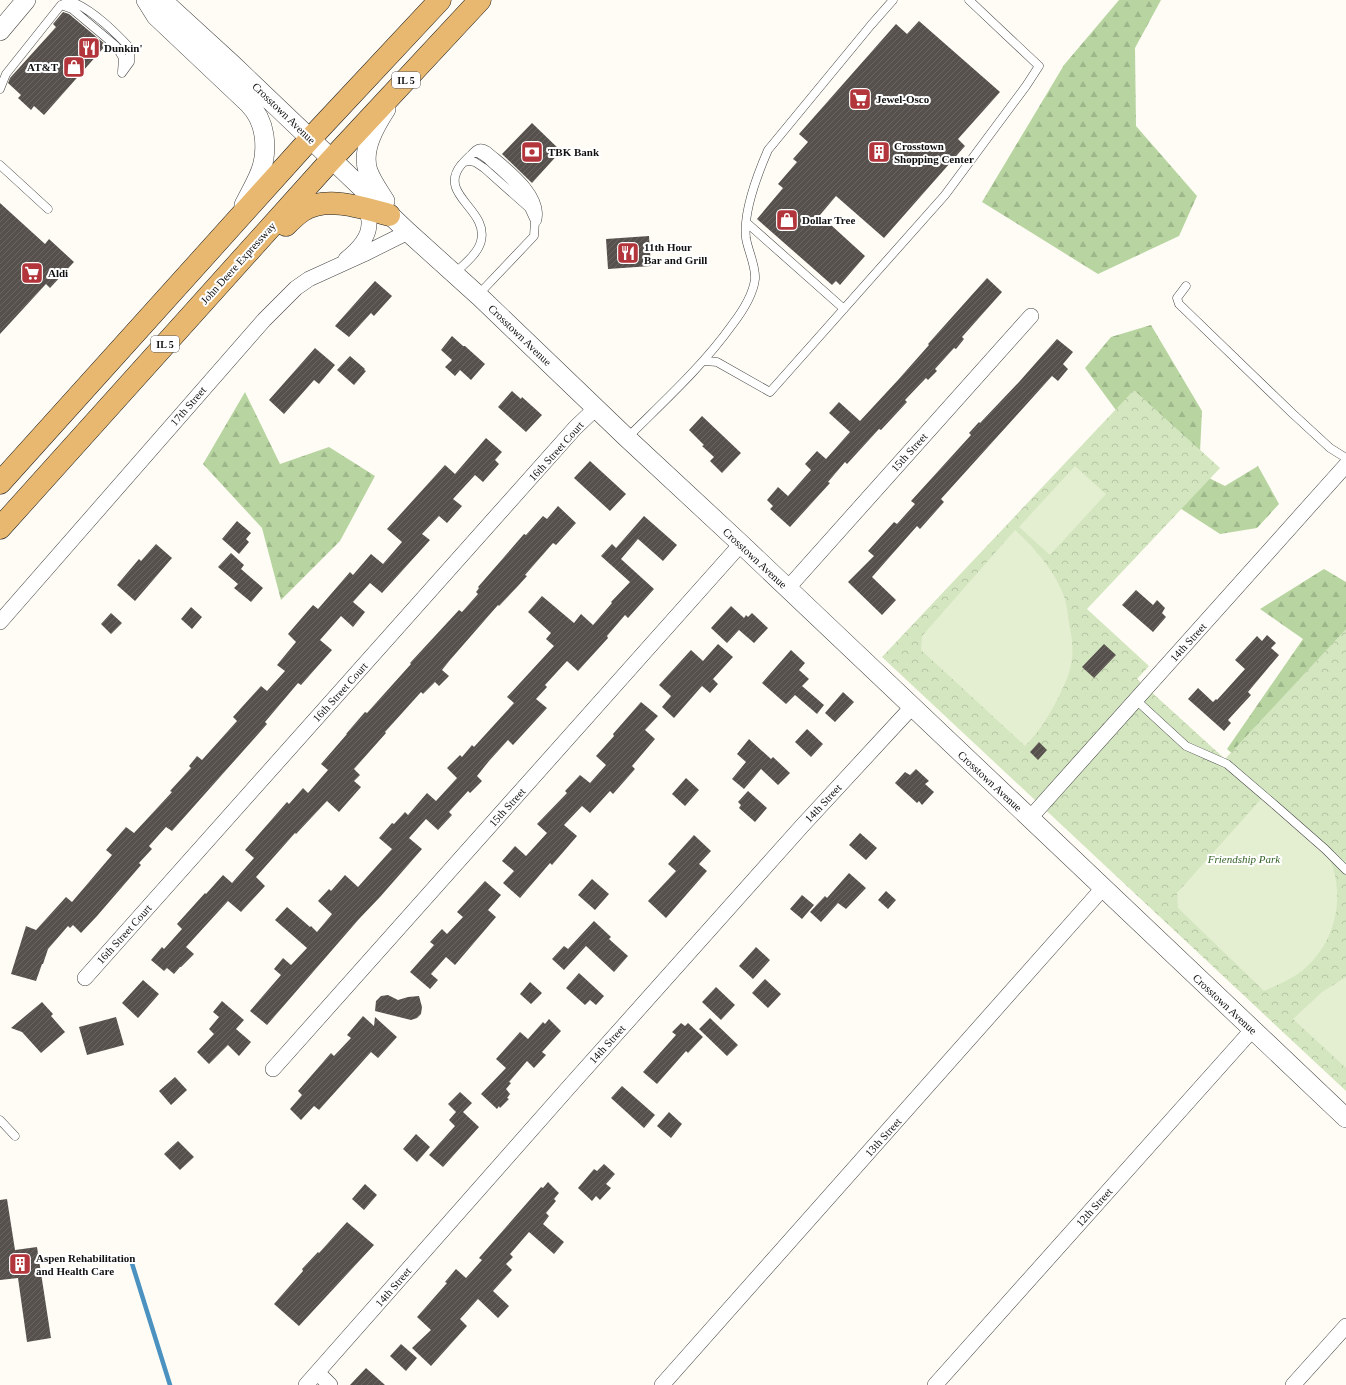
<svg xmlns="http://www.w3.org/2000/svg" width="1346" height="1385" font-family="'Times New Roman',serif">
  <defs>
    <pattern id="forest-firs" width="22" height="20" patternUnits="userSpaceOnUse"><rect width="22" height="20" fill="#b8d5a1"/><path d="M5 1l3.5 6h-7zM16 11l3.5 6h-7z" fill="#9db68a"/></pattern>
    <pattern id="park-crowns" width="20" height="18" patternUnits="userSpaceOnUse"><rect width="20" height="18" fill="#d4e6c0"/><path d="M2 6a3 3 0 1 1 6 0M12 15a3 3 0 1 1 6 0" fill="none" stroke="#b5c4a4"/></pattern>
    <pattern id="building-hatch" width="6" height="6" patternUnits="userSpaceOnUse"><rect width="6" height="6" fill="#57514d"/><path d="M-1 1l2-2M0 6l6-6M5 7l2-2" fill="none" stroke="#6a6562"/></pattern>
  </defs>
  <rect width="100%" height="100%" fill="#fefcf4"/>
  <path fill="url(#forest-firs)" d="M1119 0H1161L1135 48 1136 126 1197 196 1179 236 1098 274 982 202 1064 65Z
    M1151 325 1202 411 1199 473 1225 486 1258 466 1279 504 1257 528 1220 534 1138 481 1121 417 1085 368 1111 337Z
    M245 392 280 464 329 447 375 476 340 541 281 600 262 528 203 464Z
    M1324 569 1346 582V856L1227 749 1303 639 1260 609Z"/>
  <path fill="url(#park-crowns)" d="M1134 390 1220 468 1087 609 1149 666 1137 679 1225 759 1346 629V1091L882 657Z"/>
  <path fill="#e4eed1" d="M1075 466 1106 494 1050 555 1019 527Z
    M1015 530C1036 549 1056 572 1065 599 1067 606 1068 615 1069 623 1072 636 1074 651 1071 665 1069 675 1065 684 1060 694 1051 713 1040 731 1025 746L921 650 922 636Z
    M1262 798 1330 859C1346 899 1335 944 1302 971 1290 980 1277 985 1264 991L1178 908 1177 893Z
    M1346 977V1068L1293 1019 1322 992Z"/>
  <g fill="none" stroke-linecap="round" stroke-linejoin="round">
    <path stroke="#4b92c0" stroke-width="4.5" d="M130 1257 170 1385"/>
  </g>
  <path fill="url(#building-hatch)" d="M63 12 69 14 106 45 44 115 34 106 31 110 18 98 21 95 8 83 10 78 56 27 53 24Z
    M919 21 1000 92 958 139 965 146 884 238 836 196 820 215 865 256 840 285 836 281 832 285 757 219 783 188 778 184 797 162 793 159 808 142 799 134 896 24 907 34Z
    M532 123 561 151 532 183 502 154Z
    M0 203 45 244 49 239 74 262 50 288 46 284 0 334Z
    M649 236 651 266 608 269 606 239Z
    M987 278 1002 292 962 337 964 339 956 349 954 348 935 369 937 371 928 380 926 378 905 400 907 402 881 430 879 429 847 464 845 462 828 482 830 483 790 527 770 509 773 506 767 500 778 487 788 496 811 470 805 464 817 451 826 459 850 432 829 413 839 402 860 421 898 380 929 345 928 344Z
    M375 281 392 296 374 316 371 313 349 337 335 326Z
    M452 336 463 346H465L485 364 471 380 460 370 455 376 445 367 452 360 441 350Z
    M1057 339 1073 352 1063 364 1068 369 1058 381 1052 376 941 499 944 502 920 529 917 526 872 577 896 600 882 615 848 582 874 556 868 551 894 522 897 524 915 504 911 501 971 435 969 433 979 422 980 423 1019 382Z
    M315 348 335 365 319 384 314 380 284 414 269 400Z
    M350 356 365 369 364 370 366 371 354 385 337 370Z
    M512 391 521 399 522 397 542 415 526 432 498 407Z
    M702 416 741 453 722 473 710 461 714 457 702 446 704 445 689 430Z
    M486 438 502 452 495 460 499 464 483 482 475 475 453 499 462 506 447 523 439 516 422 534 430 540 382 593 370 583 353 602 365 612 353 627 341 616 320 640 332 650 301 685 298 683 265 722 267 724 172 831 166 827 149 846 152 849 139 863 141 865 97 916 81 933 73 925 70 928 68 926 48 949 43 964H42L36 981 11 974 26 926 36 930 66 897 72 902 112 855 106 850 126 827 134 833 172 792 170 791 191 768 189 766 197 756 202 760 237 721 233 717 261 686 267 691 285 671 277 665 296 642 288 634 300 620 313 605 318 609 350 572 353 575 371 554 383 564 402 542 387 529 445 465 455 474Z
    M590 461 626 494 610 511 574 478Z
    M558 506 576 523 556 545 553 543 525 575 527 576 518 586 499 606 498 605 450 660 442 670 449 676 439 686 435 682 423 694 421 692 385 732 386 733 354 769 360 775 354 781 361 787 339 812 327 801 296 834 295 833 256 877 265 886 241 912 228 901 186 947 194 954 181 967H180L174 974 167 968 164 971 151 960 162 947 164 949 182 929 177 924 205 893 206 894 223 875 232 883 254 858 245 850 287 802 289 804 303 788 308 793 328 770 321 764 347 734H346L365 712 367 713 411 664 410 663 459 610 462 612 478 594 476 592 479 588 478 587 524 534 526 535 543 516 547 519Z
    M644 516 677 545 663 561 638 539 621 559 654 589 628 618 625 615 607 636 608 638 578 671 567 661 545 685 547 687 536 699 547 708 513 745 508 740 489 761 477 776 482 781 470 793 468 791 449 812 452 815 438 830 426 819 409 838 422 849 380 897 359 919 267 1025 250 1011 281 975 274 969 283 958 291 965 307 948 275 920 287 907 310 927 311 926 317 932 332 914 318 901 329 889 331 891 345 875 358 887 392 849 379 838 392 823 394 824 405 812 408 815 427 793 436 801 457 778 447 768 460 755 462 757 472 745 474 747 514 703 507 697 554 646 546 639 551 633 528 612 542 596 574 623 581 614 593 625 612 603 611 602 630 582 601 556 612 544 616 548Z
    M237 521 251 533 246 539 249 542 239 554 222 539Z
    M156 544 172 558 135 601 117 585 139 559 141 561Z
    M231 553 244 565 241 569 263 588 251 602 234 588 238 584 218 567Z
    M1136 590 1153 605 1157 600 1165 608 1162 613 1166 617 1153 632 1122 605Z
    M731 606 744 618 746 615 748 617 752 613 768 628 754 643 739 630 727 643 711 628Z
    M191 607 202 617 192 629 181 619Z
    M111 613 122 623 111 634 101 624Z
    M1267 635 1276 643 1271 648 1279 655 1248 692 1251 695 1228 720 1231 723 1224 731 1188 699 1198 688 1213 702 1216 699 1217 700 1245 669 1235 660 1257 636 1262 641Z
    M718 644 733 657 713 679 718 684 710 693 702 686 674 718 662 707 671 696 659 685 691 650 703 661Z
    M1104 644 1116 655 1094 678 1082 667Z
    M791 650 805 663 799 670 809 679 802 686 824 705 817 714 795 695 786 704 762 683Z
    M843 692 854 702 835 722 825 713Z
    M641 702 658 716 645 730 655 739 632 766 635 769 613 794 610 791 590 813 582 806 564 825 577 836 552 865 550 863 520 898 503 883 514 871 502 861 515 846 526 856 547 833 537 824 567 793 565 791 580 775 590 783 606 765 596 756 614 736 613 734Z
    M807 729 823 744 811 757 795 742Z
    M749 739 771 759 773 757 790 773 778 785 761 769 744 789 732 779 746 762 737 754Z
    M1039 742 1047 750 1038 760 1030 752Z
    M916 769 929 781 925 784 934 792 922 805 919 801 917 803 895 783 905 772 910 775Z
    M686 778 699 790 685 806 672 794Z
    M748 791 767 808 755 822 739 808 741 805 738 802Z
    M860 833 877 848 866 860 849 845Z
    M694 835 711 851 699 864 707 871 666 918 648 901 676 871 668 864Z
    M849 873 866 888 846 909 838 903 821 922 810 912 825 896 827 898Z
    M592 879 609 894 595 910 578 895Z
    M485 881 501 895 488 910 496 917 455 965 446 957 431 974 438 980 430 989 410 972 434 945 430 942 442 929 447 934 463 917 457 912Z
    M886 891 896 900 888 909 878 900Z
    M802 895 814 905 802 919 790 909Z
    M594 921 611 937 609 939 628 956 614 972 586 946 564 970 552 959 564 946 568 949Z
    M756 947 770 960 753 979 739 966Z
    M579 973 604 996 596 1005 590 1000 585 1005 566 988Z
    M765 979 781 994 768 1008 752 993Z
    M143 980 159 994 138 1018 122 1003Z
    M530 982 542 993 531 1004 520 994Z
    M716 987 735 1005 721 1020 702 1002Z
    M388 995 398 1000 408 997 419 996 422 1007 421 1014 417 1018 411 1020 375 1011 376 1001 381 996Z
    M222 1001 244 1020 236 1029 251 1042 239 1056 228 1045 209 1064 197 1052 214 1034 209 1029 219 1017 213 1012Z
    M42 1002 53 1014 51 1016 65 1032 41 1053 22 1032 11 1028Z
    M363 1016 374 1026 375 1017 397 1037 378 1058 371 1052 319 1110 314 1106 301 1120 290 1109 302 1095 298 1091 331 1053 334 1056 351 1038 347 1035Z
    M116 1017 124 1045 87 1055 79 1027Z
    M710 1018 738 1045 727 1056 699 1029Z
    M549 1019 561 1031 542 1052 546 1055 534 1068 527 1061 509 1082 511 1083 506 1089 510 1094 507 1098 509 1099 500 1108 499 1106 497 1109 481 1094 506 1068 496 1059 520 1032 528 1039 543 1022 545 1024Z
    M681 1023 685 1026 688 1023 703 1037 688 1053 686 1051 657 1084 643 1072 676 1035 672 1032Z
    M175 1077 187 1090 171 1105 159 1091Z
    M622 1086 655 1115 644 1128 611 1098Z
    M460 1092 472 1103 463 1112 479 1127 443 1167 429 1155 455 1126 449 1120 456 1112 448 1104Z
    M669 1112 682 1124 671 1138 657 1126Z
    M416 1134 430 1147 417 1162 403 1149Z
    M178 1141 194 1157 180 1170 164 1154Z
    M604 1164 615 1174 606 1184 611 1188 600 1200 596 1196 592 1201 578 1188 594 1169 597 1171Z
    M548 1182 559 1193 554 1199 556 1201 546 1213 549 1216 543 1224 564 1242 554 1254 529 1232 510 1254 513 1257 506 1264 512 1270 493 1291 509 1306 498 1318 478 1299 460 1319 467 1326 431 1366 412 1348 431 1330 417 1317 447 1283 445 1282 456 1269 466 1278 482 1260 479 1258 541 1187 543 1188Z
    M365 1184 377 1195 364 1210 352 1199Z
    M7 1199 15 1250 37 1247 51 1338 27 1342 18 1278 0 1280V1200Z
    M347 1222 374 1245 299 1326 274 1304 303 1271 302 1269 318 1252 319 1253Z
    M401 1344 417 1358 406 1371 390 1356Z
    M366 1368 385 1385H350Z"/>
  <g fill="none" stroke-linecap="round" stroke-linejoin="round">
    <g stroke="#434343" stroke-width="9">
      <path id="service" d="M61 5 72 9 116 46 123 58 122 72
        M0 89 6 74 61 5 70 1C92 9 114 31 130 48V62L122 73
        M471 155C477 148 480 146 488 151 505 166 545 194 537 221
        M464 162 469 161 475 162 484 168 529 208 535 221 534 236 478 295
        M0 165 48 209
        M747 223 844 309
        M454 274C463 265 478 254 481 241 489 209 437 195 461 165 464 162 468 157 472 154 478 151 483 156 488 160 500 171 521 188 529 202 530 205 531 209 533 213
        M1186 286 1177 298 1179 304 1292 413 1330 448 1346 458
        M705 361 717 362 770 392 945 195 1026 86 1039 66 969 0
        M627 438C663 402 702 367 732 325 742 312 753 296 755 279 756 266 748 251 746 238 743 213 758 173 768 150L871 25 893 0
        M1136 700 1186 746 1227 764 1276 806 1325 849 1346 870
        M0 1120 15 1136"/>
    </g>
    <g stroke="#434343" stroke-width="16">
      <path id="minor" d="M346 259C356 251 369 238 369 224 370 217 365 209 363 202
        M787 589 1031 316
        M0 622 264 320 296 288 309 279 364 254 408 232
        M1030 818 1346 465
        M85 978 575 428 596 408
        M273 1069 741 544
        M318 1373 330 1385
        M306 1385 569 1087 802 826 912 707
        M662 1385 1103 888
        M935 1385 1253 1029
        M1293 1385 1346 1326"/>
    </g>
    <g stroke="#434343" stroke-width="20">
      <path id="tertiary" d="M146 0 156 16 248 103C257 112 262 122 264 135 268 166 257 179 244 205
        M162 0 233 65 408 232 480 297 627 438 741 544 1346 1118
        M0 31 26 0
        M385 201C379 191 372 182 368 171 361 150 375 126 386 109"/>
    </g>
    <g stroke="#212121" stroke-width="23">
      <path id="trunk" d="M286 225C291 220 296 215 302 211 326 195 364 208 389 215
        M0 483 310 139 440 0
        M0 528 331 160 480 0"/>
    </g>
    <use href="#service" stroke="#fff" stroke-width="8"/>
    <use href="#minor" stroke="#fff" stroke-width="15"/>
    <use href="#tertiary" stroke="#fff" stroke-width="19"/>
    <use href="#trunk" stroke="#e8b870" stroke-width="22"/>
  </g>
  <defs>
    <g id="restaurant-square" transform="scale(1.15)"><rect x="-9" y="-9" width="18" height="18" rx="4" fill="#b3353c" stroke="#fff"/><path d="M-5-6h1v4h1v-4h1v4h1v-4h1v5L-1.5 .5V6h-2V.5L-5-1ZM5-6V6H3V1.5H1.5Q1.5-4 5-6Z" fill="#fff"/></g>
    <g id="shop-square" transform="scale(1.15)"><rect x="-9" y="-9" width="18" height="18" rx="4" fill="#b3353c" stroke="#fff"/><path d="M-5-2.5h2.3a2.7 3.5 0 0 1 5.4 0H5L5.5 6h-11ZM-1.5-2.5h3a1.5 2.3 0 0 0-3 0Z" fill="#fff"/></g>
    <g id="supermarket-square" transform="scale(1.15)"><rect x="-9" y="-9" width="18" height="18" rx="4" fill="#b3353c" stroke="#fff"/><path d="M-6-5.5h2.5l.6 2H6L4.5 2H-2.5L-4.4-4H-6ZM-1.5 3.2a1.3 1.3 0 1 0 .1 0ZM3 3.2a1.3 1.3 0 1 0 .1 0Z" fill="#fff"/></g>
    <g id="bank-square" transform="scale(1.15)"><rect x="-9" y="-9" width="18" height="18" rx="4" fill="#b3353c" stroke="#fff"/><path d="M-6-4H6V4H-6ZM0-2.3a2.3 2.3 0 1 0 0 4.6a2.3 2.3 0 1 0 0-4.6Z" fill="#fff"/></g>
    <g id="building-square" transform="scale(1.15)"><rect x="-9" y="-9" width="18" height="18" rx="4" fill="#b3353c" stroke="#fff"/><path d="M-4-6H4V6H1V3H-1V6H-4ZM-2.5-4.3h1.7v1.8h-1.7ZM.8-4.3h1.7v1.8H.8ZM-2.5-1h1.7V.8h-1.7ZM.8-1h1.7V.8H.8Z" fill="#fff"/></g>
  </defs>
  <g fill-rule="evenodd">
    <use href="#restaurant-square" x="89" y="48"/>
    <use href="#shop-square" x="74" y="67"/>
    <use href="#supermarket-square" x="860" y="99"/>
    <use href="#bank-square" x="532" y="152"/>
    <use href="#building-square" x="879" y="152"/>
    <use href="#shop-square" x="787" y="220"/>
    <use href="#restaurant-square" x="628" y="253"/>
    <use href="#supermarket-square" x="32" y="273"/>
    <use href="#building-square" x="20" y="1264"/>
  </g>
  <g text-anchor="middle" stroke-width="4" stroke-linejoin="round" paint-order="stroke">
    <g fill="#fff" stroke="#585858" stroke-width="1">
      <rect x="392" y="72" width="28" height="16" rx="3"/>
      <rect x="151" y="336" width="28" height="16" rx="3"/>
    </g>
    <g font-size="10" font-weight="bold" fill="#101010">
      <text x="406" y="84">IL 5</text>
      <text x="165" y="348">IL 5</text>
    </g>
    <g font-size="11" font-weight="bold" fill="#101010" stroke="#fff" text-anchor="start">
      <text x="104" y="52">Dunkin'</text>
      <text x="58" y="71" text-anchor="end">AT&amp;T</text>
      <text x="876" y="103">Jewel-Osco</text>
      <text x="894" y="150">Crosstown<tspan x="894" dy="13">Shopping Center</tspan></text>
      <text x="548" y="156">TBK Bank</text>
      <text x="802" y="224">Dollar Tree</text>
      <text x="644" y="251">11th Hour<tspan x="644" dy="13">Bar and Grill</tspan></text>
      <text x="48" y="277">Aldi</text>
      <text x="36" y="1262">Aspen Rehabilitation<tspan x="36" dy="13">and Health Care</tspan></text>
    </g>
    <g font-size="11" fill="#101010" stroke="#fff">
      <text transform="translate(284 113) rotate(44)" y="4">Crosstown Avenue</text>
      <text transform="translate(238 263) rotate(-48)" y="4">John Deere Expressway</text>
      <text transform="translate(520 335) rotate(44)" y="4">Crosstown Avenue</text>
      <text transform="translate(188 406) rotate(-49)" y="4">17th Street</text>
      <text transform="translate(556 451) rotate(-48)" y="4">16th Street Court</text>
      <text transform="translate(909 452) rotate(-48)" y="4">15th Street</text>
      <text transform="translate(755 558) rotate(43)" y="4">Crosstown Avenue</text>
      <text transform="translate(1188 642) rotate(-48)" y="4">14th Street</text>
      <text transform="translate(340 692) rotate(-48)" y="4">16th Street Court</text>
      <text transform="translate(990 781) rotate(43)" y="4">Crosstown Avenue</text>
      <text transform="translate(823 803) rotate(-47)" y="4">14th Street</text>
      <text transform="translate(507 807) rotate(-48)" y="4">15th Street</text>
      <text transform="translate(124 934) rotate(-48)" y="4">16th Street Court</text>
      <text transform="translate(1225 1004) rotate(43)" y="4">Crosstown Avenue</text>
      <text transform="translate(607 1044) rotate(-48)" y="4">14th Street</text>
      <text transform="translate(883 1137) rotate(-48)" y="4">13th Street</text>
      <text transform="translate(1094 1207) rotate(-48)" y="4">12th Street</text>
      <text transform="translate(393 1287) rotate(-49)" y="4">14th Street</text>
    </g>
    <g font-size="11" font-style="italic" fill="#336226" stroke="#fff">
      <text x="1244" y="863">Friendship Park</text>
    </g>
  </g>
</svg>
